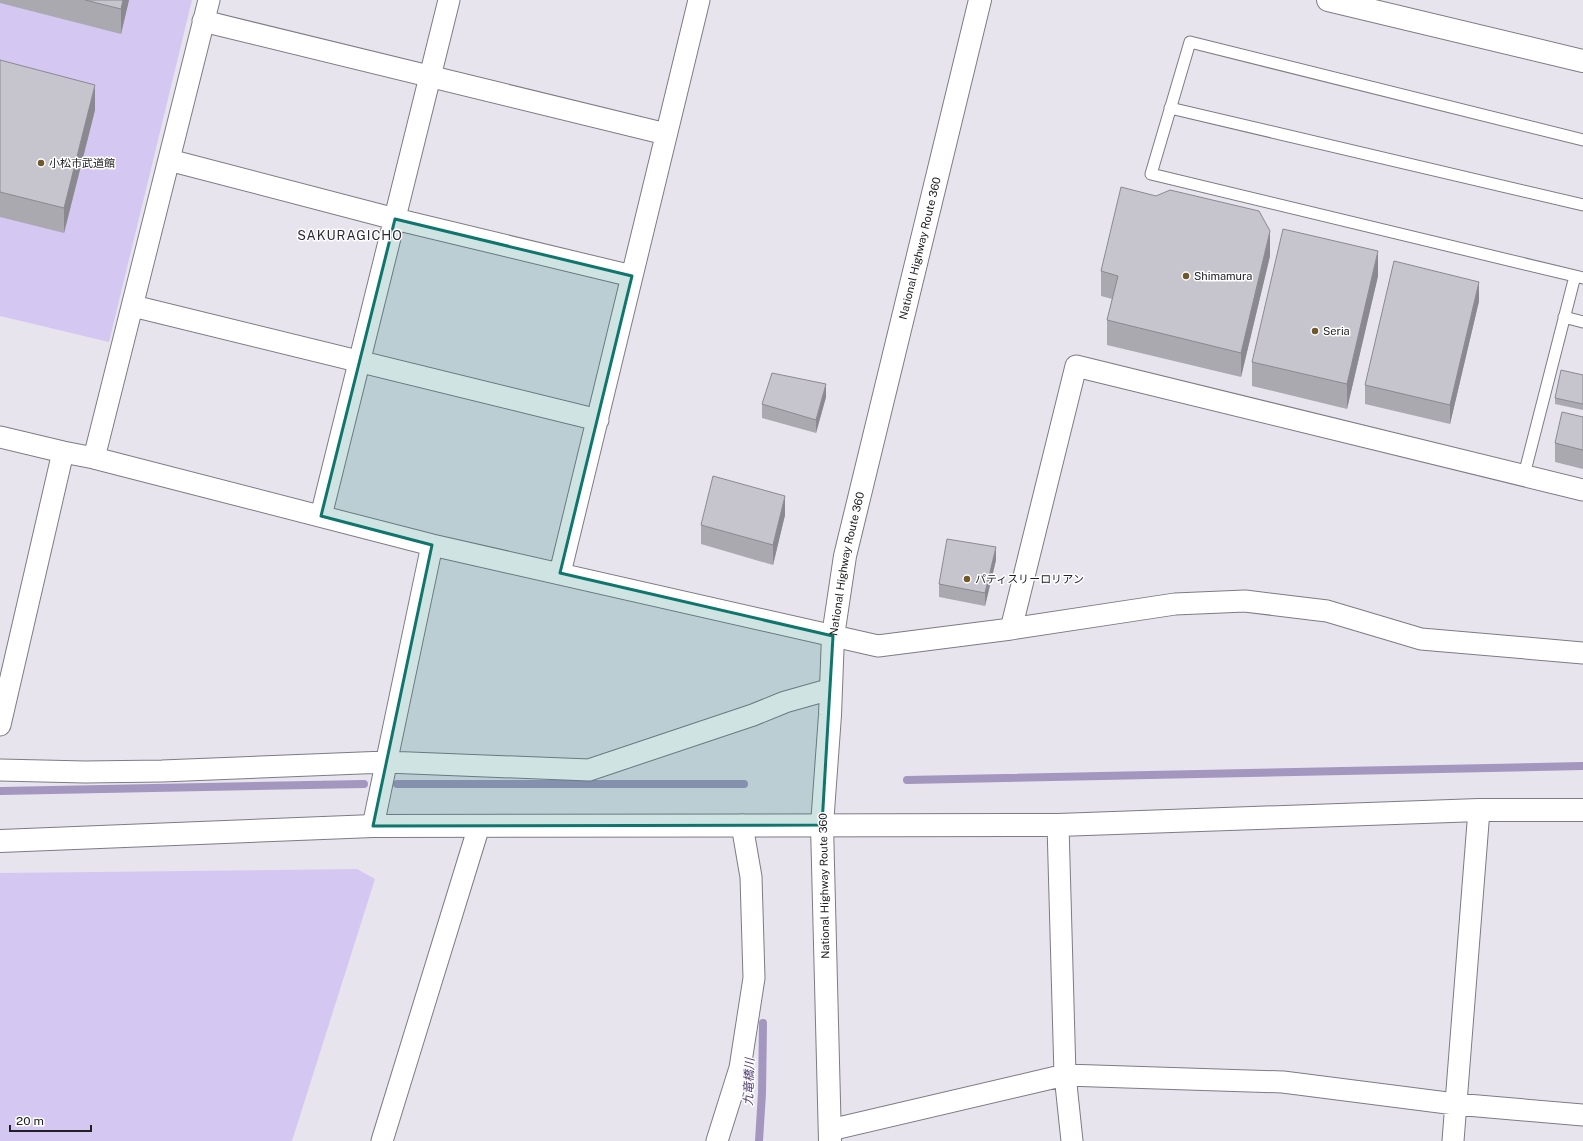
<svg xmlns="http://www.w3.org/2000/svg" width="1583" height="1141" font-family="'Public Sans','Noto Sans JP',sans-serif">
  <rect width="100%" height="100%" fill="#e7e4ee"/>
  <path fill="#d4c8f2" d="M0 0H192L109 342 0 316Z
    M357 869 375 879 292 1141H0V873Z"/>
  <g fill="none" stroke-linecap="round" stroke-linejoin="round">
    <path stroke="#a396bf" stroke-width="8" d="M907 780 1583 766
      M397 784H744
      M1 791 364 784
      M759 1141 762 1093 763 1023"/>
    <g stroke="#7e7b84" stroke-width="13">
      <path id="lane" d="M1170 108 1583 205
        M1583 140 1190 42 1151 174 1583 278
        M1564 317 1583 322
        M1524 475 1575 276"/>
    </g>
    <g stroke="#7e7b84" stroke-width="23">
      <path id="street" d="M203 21 666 134
        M169 160 395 219 632 276
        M133 306 598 420
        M0 437 63 452 94 458 432 545 878 646 1011 629 1175 604 1245 601 1327 611 1421 639 1583 653
        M94 458 209 0
        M321 516 449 0
        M560 573 699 0
        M1011 629 1076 366 1583 490
        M0 725 63 452
        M0 770 85 772 162 771 386 762 589 770 753 715 785 702 831 689
        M1058 825 1065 1075 1072 1141
        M373 826 432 545
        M830 1130 1065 1075 1283 1082 1455 1104 1583 1115
        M382 1141 479 826
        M717 1141 740 1068 754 978 751 877 742 825
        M1453 1141 1479 810"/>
    </g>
    <g stroke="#7e7b84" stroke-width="24">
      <path id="secondary" d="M1328 0 1583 61
        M0 841 373 826 1058 825 1479 810H1583"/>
    </g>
    <g stroke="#7e7b84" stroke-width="24">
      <g id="highway">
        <path id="s1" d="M830 1141 822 825 830 715 833 636 845 556 980 0"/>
      </g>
    </g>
    <use href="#lane" stroke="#fff" stroke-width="11"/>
    <use href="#street" stroke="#fff" stroke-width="21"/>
    <use href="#secondary" stroke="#fff" stroke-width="22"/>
    <use href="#highway" stroke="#fff" stroke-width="22"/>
  </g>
  <path fill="#aaa9b0" d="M0 0H129L121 34 0 3Z
    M0 60 95 110 64 233 0 217Z
    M1270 256 1241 377 1107 345V320L1112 299 1101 296V271Z
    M1378 276 1347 409 1252 386V362Z
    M1479 301 1450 424 1365 404V385Z
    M1583 375V410L1555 404V398Z
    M826 397 816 433 762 418V404Z
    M1583 417V469L1555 462V443Z
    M785 515 773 565 701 544V525Z
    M996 560 985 606 939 597V584Z"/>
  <path fill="#8b8990" d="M123 0H129L121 34V9Z
    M95 85V110L64 233V208Z
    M1270 231V256L1241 377V353Z
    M1378 251V276L1347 409V384Z
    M1479 282V301L1450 424V405Z
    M826 384V397L816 433V420Z
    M785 496V515L773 565V545Z
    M996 547V560L985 606V593Z"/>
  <path fill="#c6c4cd" stroke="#8b8990" d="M85 0H123L121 9Z
    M0 60 95 85 64 208 0 192Z
    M1121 187 1156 196 1170 190 1259 211 1270 231 1241 353 1107 320 1118 276 1101 271Z
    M1283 229 1378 251 1347 384 1252 362Z
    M1394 261 1479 282 1450 405 1365 385Z
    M1561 370 1583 375V404L1555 398Z
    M772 373 826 384 816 420 762 404Z
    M1562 412 1583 417V450L1555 443Z
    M713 476 785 496 773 545 701 525Z
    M947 539 996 547 985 593 939 584Z"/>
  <path fill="#0f766e" fill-opacity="0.2" stroke="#0f766e" stroke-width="3" stroke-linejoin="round" d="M395 219 632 276 560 573 833 636 822 825 373 826 432 545 321 516Z"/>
  <g fill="#715729" stroke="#fff" stroke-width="1.5">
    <circle cx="41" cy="163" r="4"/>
    <circle cx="1186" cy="276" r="4"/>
    <circle cx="1315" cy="331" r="4"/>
    <circle cx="967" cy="579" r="4"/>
  </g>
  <g text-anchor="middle" stroke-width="3" stroke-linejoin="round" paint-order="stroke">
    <g font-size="11" fill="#212023" stroke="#fff" text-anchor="start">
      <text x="49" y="167">小松市武道館</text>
      <text x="1194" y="280">Shimamura</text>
      <text x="1323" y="335">Seria</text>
      <text x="975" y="583">パティスリーロリアン</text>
    </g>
    <g font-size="11" fill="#212023" stroke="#fff">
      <text dy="4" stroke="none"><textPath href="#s1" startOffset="903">National Highway Route 360</textPath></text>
      <text dy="4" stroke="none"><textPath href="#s1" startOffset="579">National Highway Route 360</textPath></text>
      <text transform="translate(824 886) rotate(-91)" y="4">National Highway Route 360</text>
    </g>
    <g font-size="12" font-style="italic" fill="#4f3c72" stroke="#fff">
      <text transform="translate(749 1082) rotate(-88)" y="4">九竜橋川</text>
    </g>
    <g font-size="13" letter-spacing="1" fill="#2b2930" stroke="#fff">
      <text x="350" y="240">SAKURAGICHO</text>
    </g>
  </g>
  <path d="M10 1125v6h81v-6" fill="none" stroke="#212023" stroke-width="2"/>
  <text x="16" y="1125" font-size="12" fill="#212023" stroke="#ffffff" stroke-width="3" paint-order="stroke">20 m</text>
</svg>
